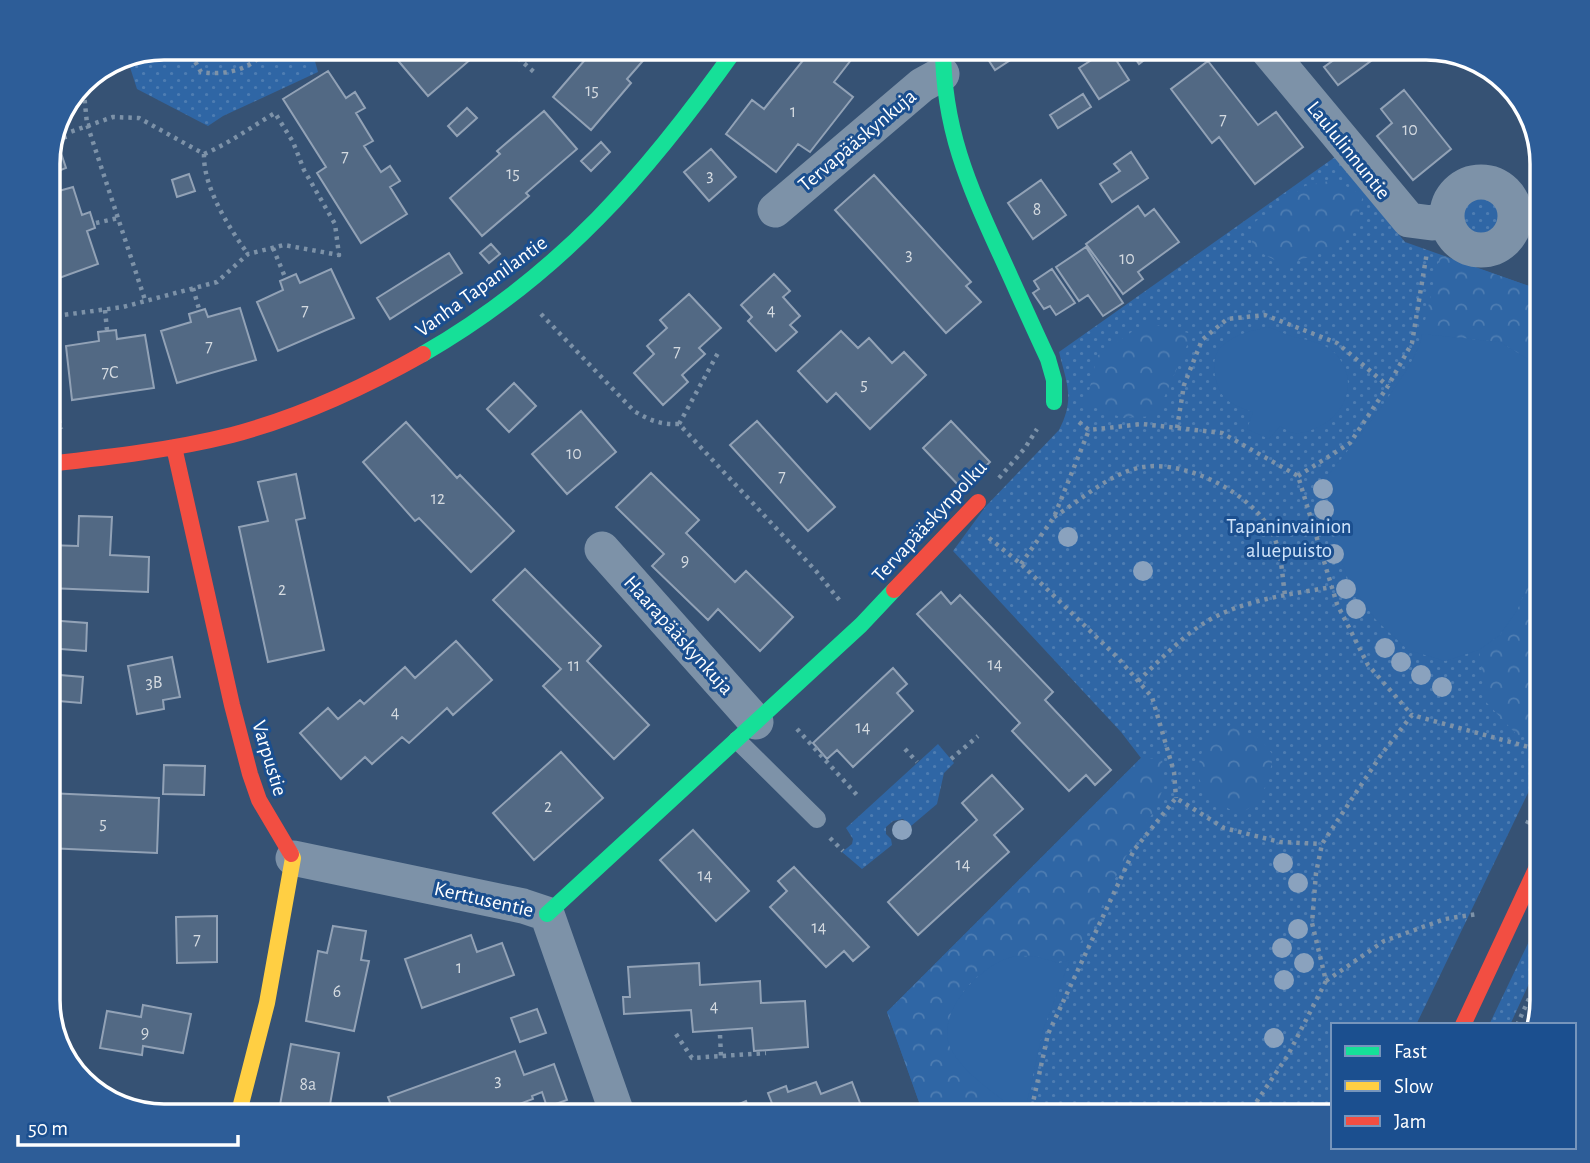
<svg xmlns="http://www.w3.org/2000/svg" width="1590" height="1163" font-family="'Alegreya Sans',sans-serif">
  <defs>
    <pattern id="green-dots" width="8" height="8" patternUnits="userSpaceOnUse" patternTransform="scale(1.75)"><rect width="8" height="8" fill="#2f66a5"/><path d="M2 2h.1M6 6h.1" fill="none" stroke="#4e7db2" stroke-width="1.8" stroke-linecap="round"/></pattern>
    <pattern id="forest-crowns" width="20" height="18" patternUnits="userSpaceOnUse" patternTransform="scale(1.75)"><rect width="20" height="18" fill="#2f66a5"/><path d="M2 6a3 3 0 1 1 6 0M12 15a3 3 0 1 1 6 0" fill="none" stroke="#4e7db2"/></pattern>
  </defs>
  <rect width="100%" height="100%" fill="#365274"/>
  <path fill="url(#green-dots)" d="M164 47H311L318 72 223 116 208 126 137 89 128 61Z
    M1335 157 1405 242 1543 291V742L1533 763 1540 768 1416 1025H1333V1116H924L887 1012 1141 758 1121 732 953 551 986 506 1059 430C1075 399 1067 384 1059 352Z
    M1459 217a21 21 0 1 1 42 0a21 21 0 1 1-42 0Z
    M938 744 954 763 944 773 937 804 911 826 903 819 893 821 886 827V834L891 839 892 845 862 869 842 852 852 844 853 839 846 828Z
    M1543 912V953L1510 1025H1489Z"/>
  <path fill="url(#forest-crowns)" d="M1334 180 1363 195 1356 224 1331 250 1284 265 1252 248V224L1305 186Z
    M1440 255 1543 291V372L1539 366 1500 342 1422 334Z
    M1146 322 1192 334 1156 416 1123 418 1086 404 1097 356Z
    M1543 552V739L1517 735 1486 702 1479 650 1500 635 1517 610Z
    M1223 724 1260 738 1273 755C1269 781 1264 801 1240 814 1192 793 1190 773 1212 728Z
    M1141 758 1162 759 1165 782 1157 806 1125 858 1100 910 1070 960C1054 964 1048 957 1033 956 1005 954 973 974 959 998 955 1006 951 1015 947 1023L960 1062 1017 1112 1018 1116H924L887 1012Z"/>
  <path fill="#2f66a5" d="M1268 327C1278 330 1288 336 1299 338 1310 341 1320 342 1330 349 1361 373 1349 415 1316 428 1310 431 1301 434 1294 433 1290 433 1284 428 1280 426L1269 439 1247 429 1253 412C1243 409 1230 404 1224 397 1214 384 1209 357 1222 346 1235 334 1251 331 1268 327Z
    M1422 334 1500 342 1539 366 1543 372V552L1517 610 1500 635 1479 650 1445 661 1408 650 1376 620 1349 582 1335 542 1328 475C1348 451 1422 360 1422 334Z
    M1034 956 1059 963 1070 960 1043 1030 1024 1116H1018L1017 1112C995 1092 963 1074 950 1047 935 1013 981 964 1012 957 1019 956 1027 957 1034 956Z"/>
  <path fill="#526984" stroke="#92a2b6" stroke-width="2" d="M407 47H461L471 59 428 96 395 57Z
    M596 47H655L627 79 631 83 591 130 553 97Z
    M791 47H861L834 82 853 97 810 152 798 144 776 172 726 134 752 100 764 109 805 58Z
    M980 47H1024L1026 50 995 70Z
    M1127 47H1161L1139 64Z
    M1352 47H1390L1338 85 1324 67Z
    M1109 49 1129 80 1099 99 1079 68Z
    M1208 61 1258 125 1276 112 1303 147 1255 184 1219 137 1212 143 1171 89Z
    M328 71 346 98 355 92 365 108 356 113 373 141 364 146 381 172 390 166 400 181 390 187 407 214 361 243 317 173 326 167 283 99Z
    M1404 90 1451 149 1413 180 1377 136 1392 123 1381 109Z
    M1083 94 1091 107 1058 128 1050 115Z
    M467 108 477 118 457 136 448 126Z
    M544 111 577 149 526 193 529 196 482 236 450 198 500 154 497 151Z
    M62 126 66 138 57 141 66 168 48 175V156Z
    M601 142 610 152 591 171 581 161Z
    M711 149 736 177 709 201 684 172Z
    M1131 152 1148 178 1112 202 1100 184 1120 171 1114 164Z
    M189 174 195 191 177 197 172 180Z
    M874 175 971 282 966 286 981 302 946 333 835 210Z
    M1041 180 1066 215 1033 239 1008 203Z
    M73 187 82 215 90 212 95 228 87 231 98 264 48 282V194Z
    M1138 206 1145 216 1154 209 1179 242 1138 272 1143 279 1123 294 1086 244Z
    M491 244 500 254 489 263 480 253Z
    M1086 247 1123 303 1103 316 1088 295 1079 301 1056 267Z
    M449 253 462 273 390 319 377 298Z
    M331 269 354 318 278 351 257 302 283 290 280 281 296 274 300 283Z
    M1052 269 1075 303 1056 315 1050 306 1044 309 1033 293 1039 289 1034 281Z
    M774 274 790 291 783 297 800 316 790 325 797 332 776 351 748 321 752 317 741 305Z
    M689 294 721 328 699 348 705 354 682 375 688 382 663 405 634 373 654 354 647 346 667 328 660 320Z
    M240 308 256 360 177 383 161 331 191 322 189 314 205 309 208 317Z
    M116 330 117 339 145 335 154 388 72 400 66 346 99 341 98 332Z
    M841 331 858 348 869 338 892 363 904 352 926 375 870 429 836 393 827 402 798 371Z
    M514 383 536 406 509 432 487 409Z
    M581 411 616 452 567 494 532 454Z
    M757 421 835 507 808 531 730 445Z
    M951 421 990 462 962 489 923 448Z
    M406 422 457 478 460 475 514 531 471 572 419 518 415 521 363 462Z
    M651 473 699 520 686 533 735 582 746 571 793 617 760 651 718 609 708 620 652 566 664 554 616 507Z
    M296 474 305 518 296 520 324 650 268 662 239 527 268 521 258 482Z
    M79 516 112 517 110 555 149 557 148 592 48 588V545L78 546Z
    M525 569 601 646 587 661 649 725 614 759 543 686 561 669 493 600Z
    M941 592 951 604 960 595 1053 692 1045 700 1111 770 1095 785 1086 775 1069 791 1012 731 1020 723 917 614Z
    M48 620 87 623 86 651 48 648Z
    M456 641 492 680 453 715 447 708 409 743 402 737 372 764 365 757 341 779 300 733 328 708 338 719 360 700 364 704 405 667 415 678Z
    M172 657 180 697 163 700 164 709 137 714 128 666Z
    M893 668 907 684 897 693 913 711 853 767 837 750 827 759 813 743Z
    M48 674 83 677 81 703 47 700Z
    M561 752 603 798 534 860 493 813Z
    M164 765 205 766 204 795 163 794Z
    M992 775 1023 809 994 835 1009 852 918 935 888 902 977 820 962 803Z
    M47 793 159 798 157 853 47 848Z
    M693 830 749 891 716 921 660 860Z
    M794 867 869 947 853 961 844 951 826 967 770 907 787 891 778 881Z
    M217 916V962L177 963 176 917Z
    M333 926 366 931 361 960 369 961 354 1031 306 1021 318 951 327 953Z
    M471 935 477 952 502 943 514 975 422 1008 405 959Z
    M699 963 700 985 760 981 761 1003 805 1001 808 1047 754 1051 752 1028 693 1032 691 1010 624 1014 623 997H630L628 967Z
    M143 1005 191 1014 183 1053 143 1046 142 1055 100 1048 107 1011 141 1017Z
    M537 1009 546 1033 520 1042 511 1018Z
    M291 1044 339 1053 328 1116H278Z
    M515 1051 524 1075 554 1064 567 1100 547 1107 542 1092 532 1096 533 1099 487 1116H395L388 1097Z
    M816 1082 821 1094 852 1082 865 1116H777L768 1093 786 1086 788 1092Z
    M746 1101 752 1116H687L710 1107 713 1115Z"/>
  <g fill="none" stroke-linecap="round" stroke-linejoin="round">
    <path stroke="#7d92a8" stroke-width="4.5" stroke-dasharray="3.5 5" stroke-linecap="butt" d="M187 47 201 72C227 76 253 69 269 47
      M322 47 336 52 351 47
      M478 47 511 52 534 72
      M83 83 87 124 145 300
      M204 154C203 187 229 228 248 254
      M96 223 118 218
      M273 248 285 277
      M193 288 199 309
      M105 310 107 330
      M541 314 634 411C649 420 661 425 679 424L816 571 840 601
      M48 317 123 307 217 282 248 254 284 245 339 255 335 224 304 170 293 142 275 113C251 127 230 143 204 154L139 118 113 117 67 133
      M48 370 61 429
      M1079 422 1089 430 1142 424 1222 433 1298 476 1337 604 1368 665 1412 715
      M679 424 718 353
      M1177 428 1184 385 1202 340 1227 319 1265 315 1337 343 1388 386
      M1298 476 1350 443 1388 386 1412 343 1427 252
      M999 478 1025 448 1037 429
      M1054 517C1081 500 1111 472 1143 467 1188 460 1256 495 1274 537 1282 555 1282 576 1285 595
      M989 538 1021 564 1118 658 1152 697 1174 772 1176 798
      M1021 564 1054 517 1089 430
      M1138 681C1156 664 1174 645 1194 630 1232 601 1286 595 1332 587
      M797 729 857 795
      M905 749 917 762
      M951 759 978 736
      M1527 824 1543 791
      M830 838 843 851
      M1326 981 1384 941 1445 919 1477 914
      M1517 1025 1543 968
      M676 1034 692 1058 766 1053
      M720 1035 721 1056
      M549 1116 581 1105
      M1030 1116 1048 1034 1134 850 1176 798 1224 828 1280 842 1322 844
      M1247 1116 1288 1055 1326 981 1312 923 1316 873 1322 844 1381 755 1412 715 1543 751"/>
    <path stroke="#7d92a8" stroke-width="18" d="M737 740 817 819"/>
    <path stroke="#7d92a8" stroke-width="35" d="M1265 47 1409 220 1432 223 1447 217
      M1447 216a34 34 0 1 1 68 0a34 34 0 1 1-68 0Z
      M775 210 922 85 942 74
      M602 549 756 722
      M293 858 523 906 547 914 618 1116"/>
    <path stroke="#16e098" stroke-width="16" d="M943 47C943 128 968 184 1001 256 1017 291 1032 325 1048 359L1054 380V402
      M423 354C560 275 647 174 737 47
      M547 914 861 625 894 590"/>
    <path stroke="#ffcf43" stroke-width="16" d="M238 1116 267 1003 293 858 291 854"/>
    <path stroke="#f24e42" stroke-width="16" d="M174 447 232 705 250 774 259 800 291 854
      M48 464C110 457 172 450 232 435 300 417 363 388 423 354
      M894 590 978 502
      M1463 1025 1543 854"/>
  </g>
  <g fill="#8aa2be">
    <circle cx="1323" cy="489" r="10"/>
    <circle cx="1324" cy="510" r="10"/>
    <circle cx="1068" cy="537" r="10"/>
    <circle cx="1334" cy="554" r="10"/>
    <circle cx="1143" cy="571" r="10"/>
    <circle cx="1346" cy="589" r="10"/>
    <circle cx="1356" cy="609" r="10"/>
    <circle cx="1385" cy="648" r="10"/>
    <circle cx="1401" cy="662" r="10"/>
    <circle cx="1421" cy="675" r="10"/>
    <circle cx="1442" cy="687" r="10"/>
    <circle cx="902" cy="830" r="10"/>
    <circle cx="1283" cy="863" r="10"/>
    <circle cx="1298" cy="883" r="10"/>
    <circle cx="1298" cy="929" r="10"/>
    <circle cx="1282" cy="948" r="10"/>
    <circle cx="1304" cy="963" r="10"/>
    <circle cx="1284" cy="980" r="10"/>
    <circle cx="1274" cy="1038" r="10"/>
  </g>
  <g text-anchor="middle" stroke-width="6" stroke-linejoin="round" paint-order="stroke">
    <g font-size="18" fill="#d4dae0">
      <text x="592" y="96">15</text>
      <text x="793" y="117">1</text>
      <text x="1223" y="125">7</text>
      <text x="1410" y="135">10</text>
      <text x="345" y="162">7</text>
      <text x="513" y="179">15</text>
      <text x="710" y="181">3</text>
      <text x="1037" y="215">8</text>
      <text x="909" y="260">3</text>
      <text x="1127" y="264">10</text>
      <text x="305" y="316">7</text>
      <text x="771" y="316">4</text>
      <text x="209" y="352">7</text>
      <text x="677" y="357">7</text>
      <text x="110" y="378">7C</text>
      <text x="864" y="390">5</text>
      <text x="574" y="459">10</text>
      <text x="782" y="482">7</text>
      <text x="438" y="504">12</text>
      <text x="685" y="566">9</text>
      <text x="282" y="595">2</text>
      <text x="995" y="670">14</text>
      <text x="574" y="671">11</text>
      <text x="154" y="688">3B</text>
      <text x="395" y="718">4</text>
      <text x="863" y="733">14</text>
      <text x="548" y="812">2</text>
      <text x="103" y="829">5</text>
      <text x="963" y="870">14</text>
      <text x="705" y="881">14</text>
      <text x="819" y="933">14</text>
      <text x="197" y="945">7</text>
      <text x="459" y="973">1</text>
      <text x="337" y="997">6</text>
      <text x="714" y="1012">4</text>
      <text x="145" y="1038">9</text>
      <text x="498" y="1086">3</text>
      <text x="308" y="1090">8a</text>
    </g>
    <g font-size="21" fill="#fff" stroke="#1b4f8f">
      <text transform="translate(857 140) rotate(-40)" y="7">Tervapääskynkuja</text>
      <text transform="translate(1349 150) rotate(51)" y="7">Laululinnuntie</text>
      <text transform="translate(481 286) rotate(-36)" y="7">Vanha Tapanilantie</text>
      <text transform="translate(929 521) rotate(-47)" y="7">Tervapääskynpolku</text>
      <text transform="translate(679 635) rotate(48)" y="7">Haarapääskynkuja</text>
      <text transform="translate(270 758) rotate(73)" y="7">Varpustie</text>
      <text transform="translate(484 899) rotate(13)" y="7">Kerttusentie</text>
    </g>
    <g font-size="21" fill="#cfe3fa" stroke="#1b4f8f">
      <text x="1289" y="533">Tapaninvainion<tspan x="1289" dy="24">aluepuisto</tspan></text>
    </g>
  </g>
  <path d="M0 0H1590V1163H0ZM164 60H1426A104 104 0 0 1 1530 164V1000A104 104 0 0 1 1426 1104H164A104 104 0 0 1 60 1000V164A104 104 0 0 1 164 60Z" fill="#2d5d98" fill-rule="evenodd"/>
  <path fill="none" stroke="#fff" stroke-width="3.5" d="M164 60H1426A104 104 0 0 1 1530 164V1000A104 104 0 0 1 1426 1104H164A104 104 0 0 1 60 1000V164A104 104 0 0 1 164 60Z"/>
  <rect x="1331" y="1023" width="245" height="126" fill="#1b4f8f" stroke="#7695bc" stroke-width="2"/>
  <rect x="1345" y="1046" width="35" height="10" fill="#16e098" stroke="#7695bc" stroke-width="2"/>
  <text x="1394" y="1058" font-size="21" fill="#ffffff">Fast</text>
  <rect x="1345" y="1081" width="35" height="10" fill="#ffcf43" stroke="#7695bc" stroke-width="2"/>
  <text x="1394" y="1093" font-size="21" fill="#ffffff">Slow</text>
  <rect x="1345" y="1116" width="35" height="10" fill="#f24e42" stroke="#7695bc" stroke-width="2"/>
  <text x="1394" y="1128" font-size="21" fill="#ffffff">Jam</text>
  <path d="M18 1135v10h220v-10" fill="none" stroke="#ffffff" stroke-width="3.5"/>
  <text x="28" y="1135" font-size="21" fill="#ffffff" stroke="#1b4f8f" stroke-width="5" paint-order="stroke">50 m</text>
</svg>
